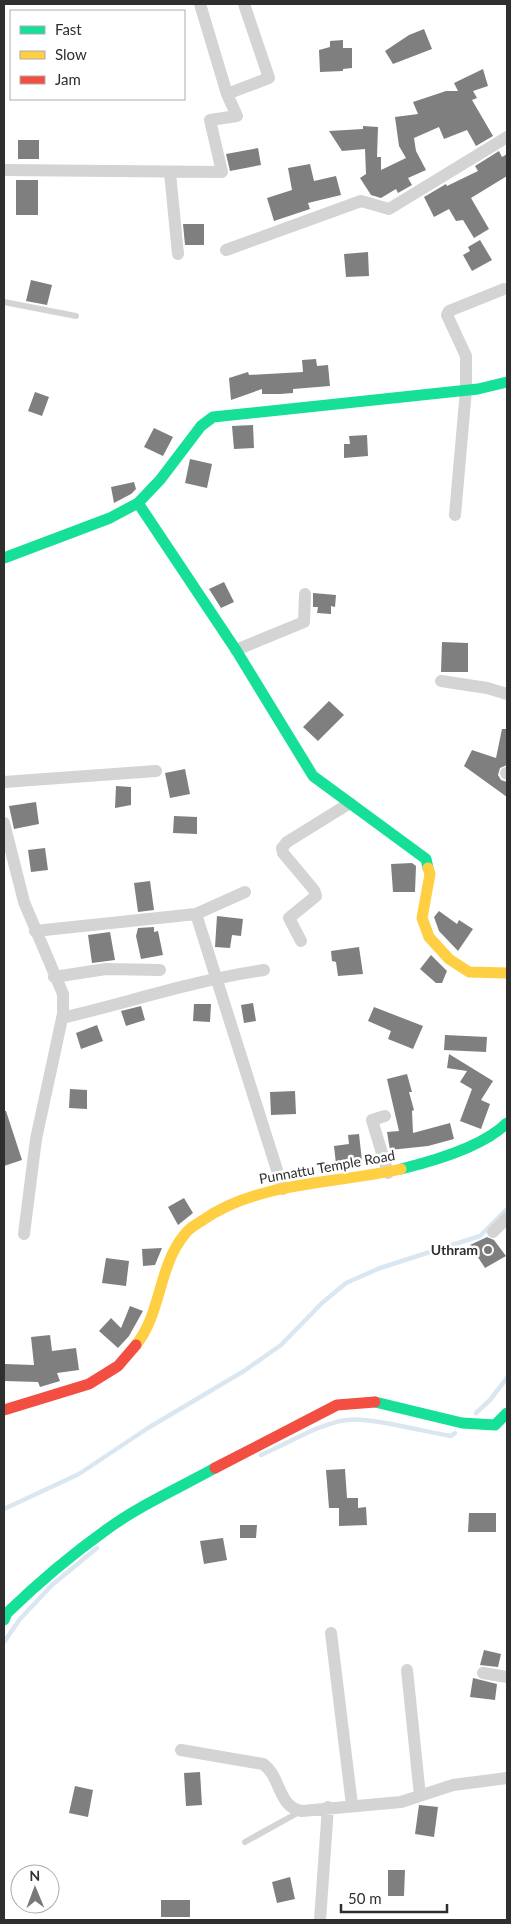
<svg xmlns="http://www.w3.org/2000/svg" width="511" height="1924" font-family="Lato,sans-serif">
  <rect width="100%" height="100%" fill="#fff"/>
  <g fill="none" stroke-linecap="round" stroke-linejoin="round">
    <path stroke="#dbe7f0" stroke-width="4.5" d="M476 1413 490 1400 507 1378
      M261 1455C287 1444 320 1423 347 1420 371 1417 425 1432 451 1436L455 1433
      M4 1509 79 1474 148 1428 244 1371 281 1345 322 1303 346 1283 380 1268 480 1236 507 1209
      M4 1642 20 1619 52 1585 97 1548"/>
  </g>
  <path fill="#7f7f7f" d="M424 29 432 49 393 64 385 51 409 35Z
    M343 40V48H352V68L343 69V71L320 72 319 50 330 47V41Z
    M483 69 488 86 473 91 477 98 472 100 493 136 476 146 467 130 444 139 439 127 414 138 416 151 426 170 408 178 412 185 398 193 396 189 381 198 371 195 360 178 366 174 365 149 342 151 329 131 363 129V126L378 127 377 157H381V170L406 158 399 146 395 117 418 114 413 102 446 91H458L454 83Z
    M18 140H39V159H18Z
    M258 148 261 165 230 171 226 154Z
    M499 151 502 157 507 154V176L471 198 489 229 474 238 463 220 456 221 449 209 434 217 424 197 446 184 447 186 478 171 475 166Z
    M310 164 314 181 336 176 341 195 308 203 310 209 274 221 267 198 292 190 288 168Z
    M16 180H38V215H16Z
    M183 224H204V245H185Z
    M480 240 492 260 472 271 463 255 470 251 468 247Z
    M368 252 369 276 346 277 344 254Z
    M31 280 52 285 47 305 26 301Z
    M316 359 317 366 328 365 330 386 293 389V393L280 394H262V389L231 400 229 378 248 372 249 375 303 372 302 360Z
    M35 392 49 397 42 416 28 411Z
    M253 425 254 448 234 449 232 426Z
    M154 428 173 437 163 456 144 447Z
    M367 435 368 456 344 458V444H350L349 436Z
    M190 459 212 464 207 488 185 483Z
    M134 482 136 489 131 494 114 503 111 487Z
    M224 582 234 602 221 608 209 589Z
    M313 593 336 595 335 607 331 606V614L317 613 318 607H313Z
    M442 642 468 643V672H441Z
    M329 701 344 715 318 741 303 727Z
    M502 729H507V765L500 768 498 775 501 780 507 782V797L464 766 472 750 496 758Z
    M185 769 190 794 170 798 165 773Z
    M116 786 131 787V805L115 808Z
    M36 802 39 824 14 829 9 806Z
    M174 816 197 817V834L173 833Z
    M45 848 48 870 31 872 28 850Z
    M412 863 416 866 415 892H393L391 864Z
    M150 881 154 910 138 912 134 883Z
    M439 911 457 924 459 920 473 929 458 951 439 931 434 917Z
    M217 916 243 919 241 936 232 935 230 948 215 947Z
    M154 927V932L158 931 163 955 141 959 136 936 138 928Z
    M110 932 115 960 92 963 88 935Z
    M359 947 363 974 338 976 336 962 332 961 331 951Z
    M431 955 447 971 442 983H436L420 969Z
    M253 1003 256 1021 244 1023 241 1005Z
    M194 1004H211L210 1022 193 1021Z
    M141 1006 145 1020 126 1026 121 1011Z
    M374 1007 423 1026 413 1049 388 1039 391 1031 368 1021Z
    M97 1025 103 1041 81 1049 76 1033Z
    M445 1035 487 1037 486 1052 444 1050Z
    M449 1054 493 1081 481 1100 490 1104 481 1129 460 1121 472 1089 460 1082 467 1071 447 1068Z
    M407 1074 412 1092H409L414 1110 412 1111 413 1133 450 1123 454 1139 428 1146 390 1150 387 1132 399 1131 387 1079Z
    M70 1089 87 1090V1109L69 1108Z
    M295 1091 296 1114 271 1115 270 1092Z
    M4 1111H6L22 1160 4 1166Z
    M359 1134 362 1161 336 1164 334 1146 349 1144 348 1135Z
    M184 1198 193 1213 178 1225 168 1207Z
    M487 1237 494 1240 506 1256 485 1268 470 1245Z
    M162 1248 155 1265 143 1266 142 1249Z
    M106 1258 129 1261 126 1286 102 1283Z
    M130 1306 143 1311 129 1336 118 1348 99 1331 111 1318 121 1328Z
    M50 1335 52 1351 76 1348 79 1370 57 1373 60 1381 40 1387 38 1382 4 1381 5 1364 34 1365 31 1337Z
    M345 1469 347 1498H358V1508L366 1507 367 1525 339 1526V1508H329L326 1470Z
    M469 1513H496V1532H468Z
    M240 1525H257L256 1538H240Z
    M223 1538 227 1560 204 1564 200 1541Z
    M484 1650 501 1654 498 1667 480 1665Z
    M473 1678 497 1684 495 1700 470 1697Z
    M200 1772 202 1805 186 1806 184 1773Z
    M75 1786 93 1790 88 1817 69 1813Z
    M419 1805 438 1807 434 1837 415 1834Z
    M388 1870H405L404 1896H388Z
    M290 1877 295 1899 277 1903 272 1882Z
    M161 1900H190V1917H161Z"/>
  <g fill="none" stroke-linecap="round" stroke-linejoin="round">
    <path stroke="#d4d4d4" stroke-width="6" d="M4 302 76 316
      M245 1842 301 1811"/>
    <path stroke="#d4d4d4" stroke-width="12" d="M227 94 269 78 244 4
      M4 170 222 172 210 120 237 116 227 94 200 4
      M170 173 178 254
      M226 250 361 201 389 209 507 137
      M455 515 466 390V356L447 315 449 311 504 289
      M236 650 304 622 305 594
      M441 681 487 688 507 694
      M506 773 507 774
      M4 782 156 771
      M4 823 24 902 63 994V1014L36 1139 24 1234
      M196 914 283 1189
      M35 931 196 914 245 892
      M301 941 289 918 316 896 314 890 283 853 282 848 287 842 350 803
      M54 977 106 969 160 970
      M62 1018C130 1002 195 980 264 970
      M385 1116 372 1120 388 1173
      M493 1232 507 1218
      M331 1633 352 1805
      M407 1670 420 1796
      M483 1673 507 1677
      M181 1750 263 1764C281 1776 278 1808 302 1811L401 1802 453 1785 507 1778
      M320 1920 328 1807"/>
    <path stroke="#16e098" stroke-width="11" d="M138 503 236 650 313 776 426 859 428 868
      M4 558 110 518 138 503 160 480 201 426 213 417 478 389 507 382
      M401 1169C434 1161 483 1147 507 1123
      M375 1402 462 1423 495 1425 507 1413
      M4 1620 7 1613C38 1583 71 1555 106 1530 140 1505 179 1488 215 1468"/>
    <path stroke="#ffcf43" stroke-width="11" d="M428 868 430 874 422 918 429 937 449 959 469 972 507 973
      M136 1345C162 1312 158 1266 185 1234 189 1228 197 1224 203 1220 260 1181 335 1184 401 1169"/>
    <path stroke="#f24e42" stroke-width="11" d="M4 1410 89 1384 118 1366 136 1345
      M215 1468 337 1405 375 1402"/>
  </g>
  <circle fill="#787878" stroke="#fff" stroke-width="2" cx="488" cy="1250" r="5"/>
  <g text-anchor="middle" stroke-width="5" stroke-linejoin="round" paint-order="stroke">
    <g font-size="14" fill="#2f2f2f" stroke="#fff">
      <text transform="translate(327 1167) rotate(-10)" y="5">Punnattu Temple Road</text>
    </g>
    <g font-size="14" font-weight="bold" fill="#2f2f2f" stroke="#fff" text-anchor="end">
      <text x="478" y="1255">Uthram</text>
    </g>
  </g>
  <rect width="511" height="1924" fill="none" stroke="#2f2f2f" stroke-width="10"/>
  <rect x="10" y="10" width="175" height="90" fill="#ffffff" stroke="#acacac"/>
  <rect x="20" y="26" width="25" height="8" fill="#16e098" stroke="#acacac"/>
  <text x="55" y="35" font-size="15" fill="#2f2f2f">Fast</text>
  <rect x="20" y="51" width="25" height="8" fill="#ffcf43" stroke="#acacac"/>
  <text x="55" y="60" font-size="15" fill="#2f2f2f">Slow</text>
  <rect x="20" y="76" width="25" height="8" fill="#f24e42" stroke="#acacac"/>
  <text x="55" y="85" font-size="15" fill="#2f2f2f">Jam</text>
  <g transform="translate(35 1889) rotate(359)"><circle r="24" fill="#ffffff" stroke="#acacac"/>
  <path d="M0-4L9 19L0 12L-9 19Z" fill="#787878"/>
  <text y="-8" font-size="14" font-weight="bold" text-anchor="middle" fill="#2f2f2f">N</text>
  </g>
  <path d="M341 1904v8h106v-8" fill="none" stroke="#2f2f2f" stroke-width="2.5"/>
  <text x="348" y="1904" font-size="15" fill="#2f2f2f" stroke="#ffffff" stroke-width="4" paint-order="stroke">50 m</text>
</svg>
